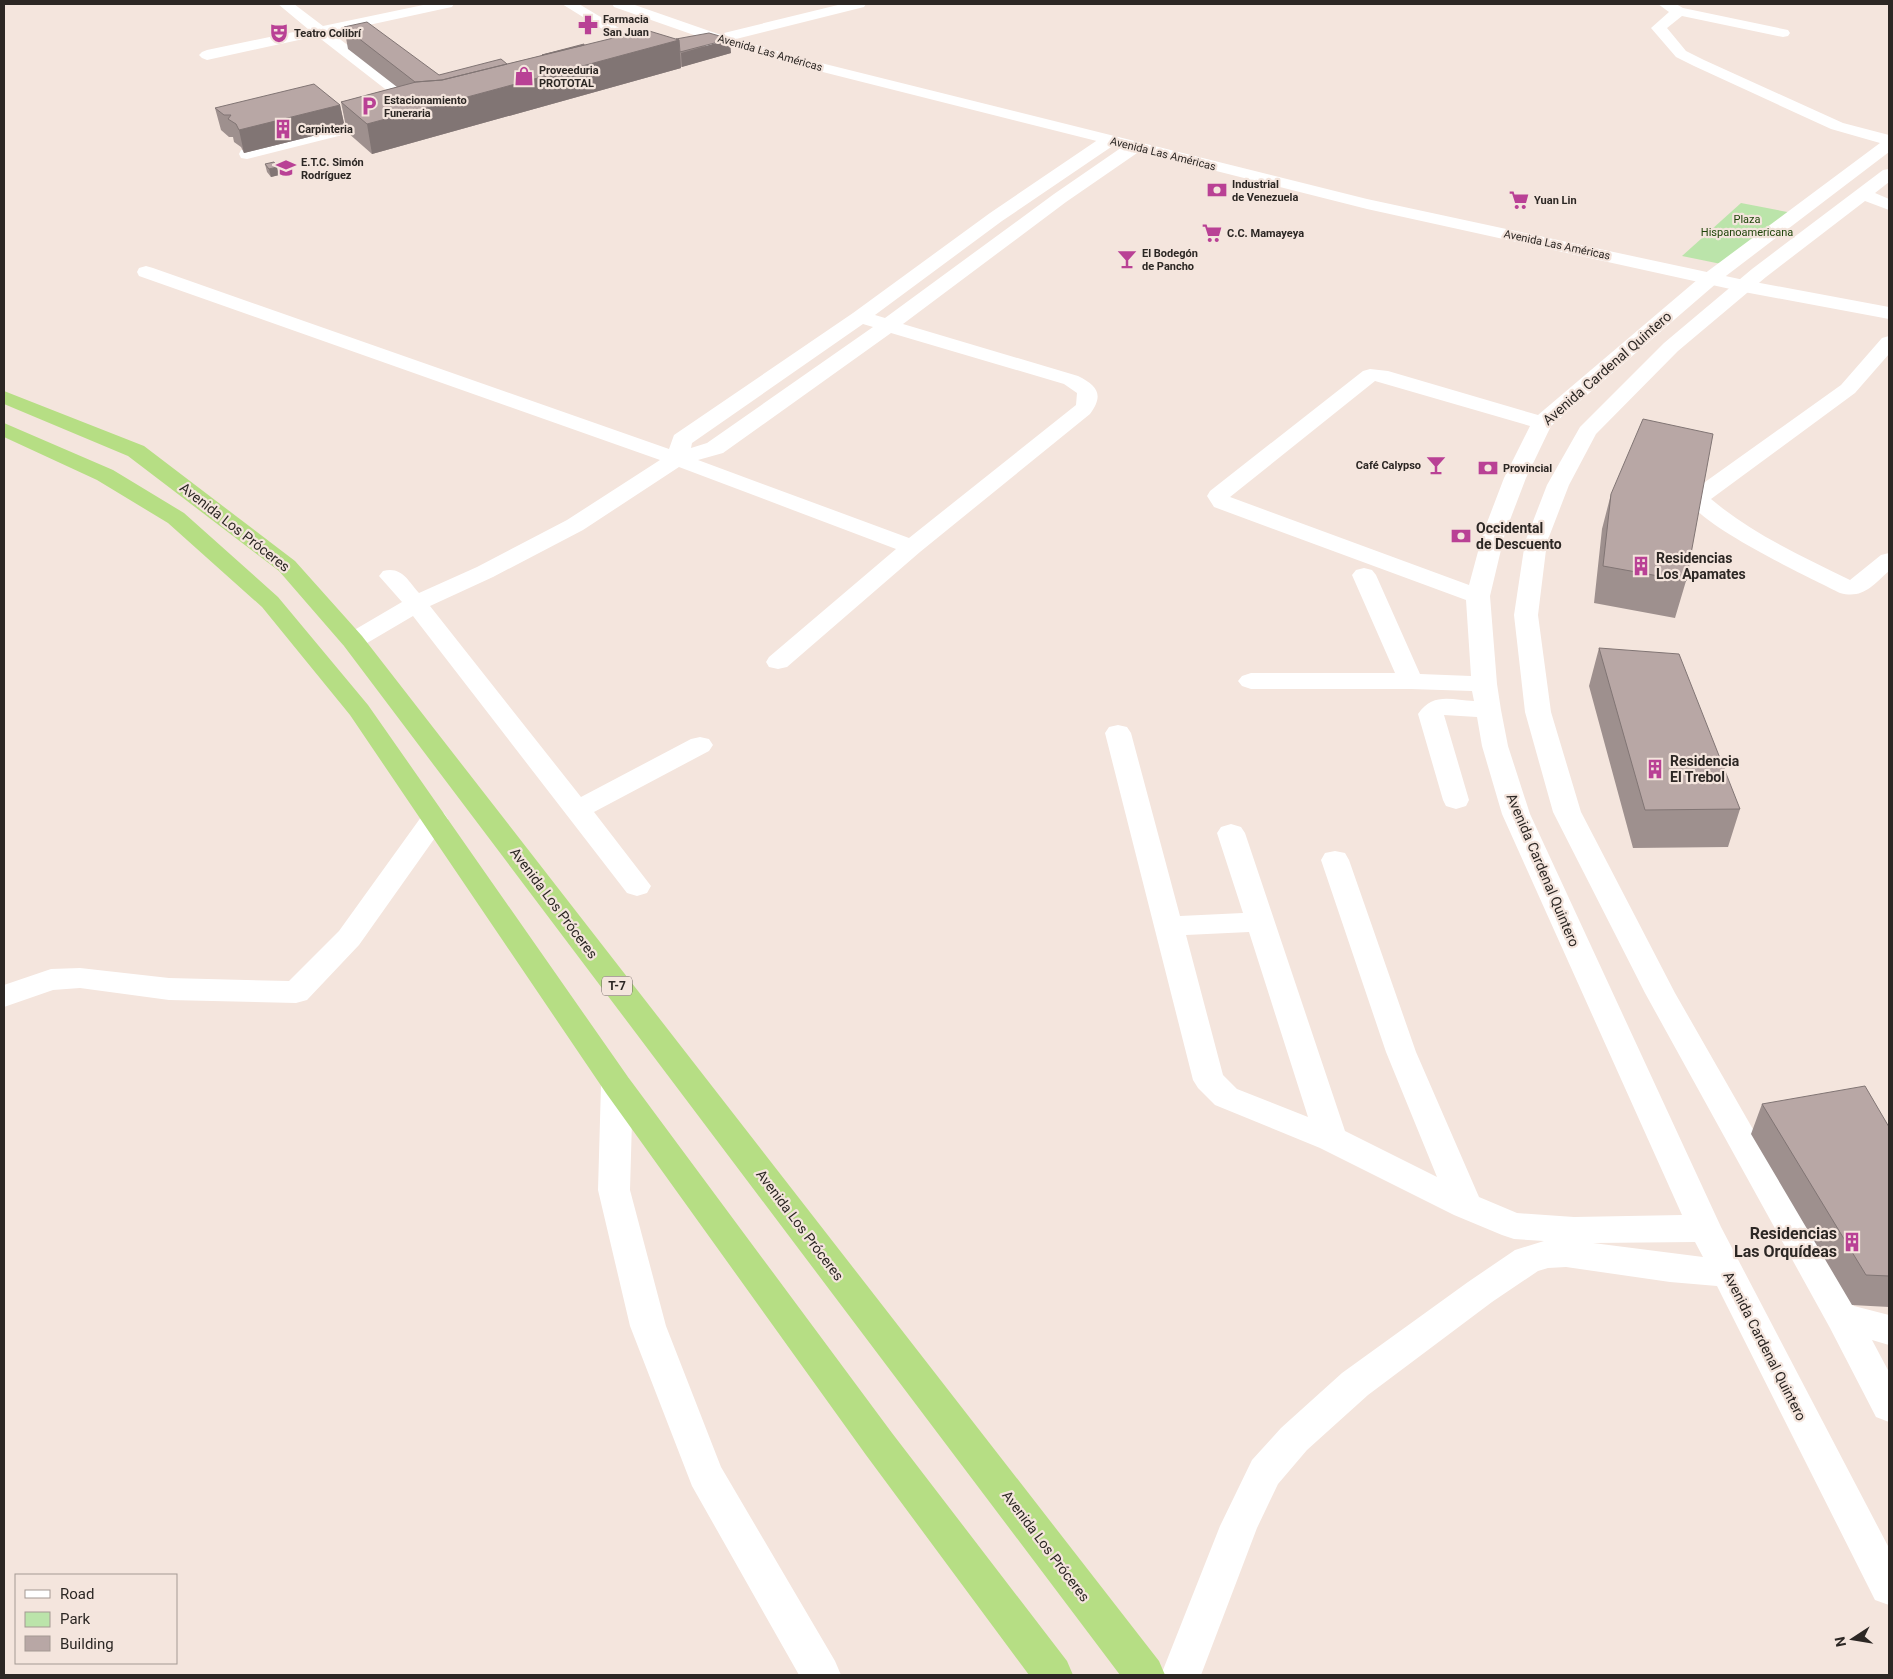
<svg xmlns="http://www.w3.org/2000/svg" width="1893" height="1679" viewBox="0 0 1893 1679" font-family="Roboto,sans-serif">
  <style>
    .green { fill: #bbe4aa }
    .lines { fill: none; stroke-linecap: round; stroke-linejoin: round }
    .street { fill: #fff; fill-rule: evenodd }
    .secondary { fill: #fff; fill-rule: evenodd }
    .highway { fill: #b6de84; fill-rule: evenodd }
    .wall { fill: #9e908e }
    .shaded-wall { fill: #817574 }
    .building { fill: #b8a7a5; stroke: #817574 }
    .labels { text-anchor: middle; dominant-baseline: central; stroke-width: 4.5; stroke-linejoin: round; paint-order: stroke }
    .far-poi-label { font-size: 11px; font-weight: bold; fill: #2c2724; stroke: #f4e5dd; text-anchor: start }
    .far-street-label { font-size: 11px; fill: #2c2724; stroke: #f4e5dd }
    .far-park-label { font-size: 11px; fill: #20450b; stroke: #f4e5dd }
    .shield { fill: #f4e5dd; stroke: #68605c; stroke-width: 1 }
    .shield-label { font-size: 12px; font-weight: bold; fill: #2c2724 }
    .street-label { font-size: 14px; fill: #2c2724; stroke: #f4e5dd }
    .poi-label { font-size: 14px; font-weight: bold; fill: #2c2724; stroke: #f4e5dd; text-anchor: start }
    .near-poi-label { font-size: 16px; font-weight: bold; fill: #2c2724; stroke: #f4e5dd; text-anchor: end }
  </style>
  <rect width="100%" height="100%" fill="#f4e5dd"/>
  <path class="green" d="M1741,203L1798,214L1726,265L1682,256Z"/>
  <g class="lines">
    <path class="street" d="M278,4H294L323,26L428,4H454L452,7L447,8L332,33L428,107L430,110L428,113H416L317,36L207,60L202,58L199,55L202,52L207,50L308,29Z
      M562,4H579L659,52L662,55L659,58H649Z
      M842,4H866L864,7L688,51L683,49L680,46L683,43Z
      M1658,4H1676L1683,8L1788,30L1790,33L1788,36L1783,37L1682,16L1667,28L1686,51L1704,60L1843,123L1889,135V152L1718,282L1551,426L1526,478L1505,533L1490,596L1497,684L1501,710L1508,746L1530,814L1721,1227L1889,1548V1605L1875,1600L1717,1286L1670,1282L1566,1267L1548,1268L1538,1271L1492,1302L1368,1395L1307,1450L1278,1484L1257,1528L1201,1675H1161L1220,1526L1252,1460L1281,1428L1342,1373L1468,1282L1515,1250L1544,1241L1514,1239L1502,1235L1454,1215L1320,1148L1215,1105L1198,1088L1193,1080L1105,733L1109,727L1118,725L1127,727L1131,733L1180,916L1243,913L1217,833L1221,827L1231,824L1241,827L1245,833L1345,1131L1437,1177L1386,1052L1321,860L1325,853L1335,851L1345,853L1349,860L1416,1052L1479,1197L1517,1213L1574,1217L1682,1215L1502,814L1482,746L1477,717L1444,715L1469,800L1466,806L1456,809L1446,806L1443,800L1418,714C1433,692 1451,700 1474,701L1472,691L1411,689H1251L1242,686L1238,681L1242,676L1251,673H1395L1352,575L1356,570L1364,568L1372,570L1376,575L1420,674L1471,676L1466,600L1214,507L1207,496L1210,491L1363,371L1370,369L1388,371L1538,415L1704,274L1880,143L1831,129L1694,66L1676,57L1651,28L1669,12ZM1375,381L1530,426L1504,478L1483,533L1469,585L1230,497ZM1249,932L1308,1117L1237,1089L1223,1075L1186,935ZM1695,1242L1703,1257L1593,1243Z
      M384,115L390,117L392,120L390,123L247,159L241,158L239,154L241,150Z
      M1108,136L1114,137L1116,141L1114,145L1002,221L875,315L885,318L1054,194L1128,143H1140L1142,147L1140,151L1066,202L903,324L1078,376C1098,386 1104,395 1090,414L920,552L787,667L778,669L769,667L766,662L769,657L896,549L679,467L583,530L493,577L430,606L581,797L691,739L700,737L709,739L713,745L709,751L594,812L651,886L647,893L637,896L627,893L413,616L362,646L353,648L344,646L341,641L344,636L402,602L379,576L383,571C402,566 408,581 419,593L477,567L567,520L660,460L139,276L137,272L139,268L146,266L153,268L669,449L674,435L853,313L990,213L1102,137ZM863,324L873,327L707,443L691,448L692,443ZM891,333L1064,384L1077,393L1076,405L909,538L698,460L723,453Z
      M1889,169V182L1875,193L1889,199V210L1865,201L1766,277L1678,351L1596,434L1569,485L1547,542L1538,615L1551,712L1581,812L1675,993L1854,1306L1889,1315V1345L1872,1340L1889,1372V1422L1876,1417L1830,1328L1645,993L1553,812L1525,712L1514,615L1525,542L1547,485L1580,427L1664,343L1752,269L1883,170Z
      M1889,336V354L1855,393L1711,499C1752,534 1802,556 1850,580L1881,555L1889,553V571C1872,586 1863,599 1840,593C1814,580 1691,522 1688,497L1691,492L1841,385L1882,338Z
      M434,810L444,813L448,819L444,825L359,945L307,1000L296,1003L169,1000L80,988L53,990L4,1007V985L51,969L80,968L169,978L289,981L339,931L424,813Z
      M617,1073L628,1077L633,1085L630,1190L666,1326L721,1467L835,1661L841,1675H799L692,1486L630,1326L598,1190L601,1085L606,1077Z"/>
    <path class="secondary" d="M612,4H632L721,35L805,59L1367,199L1744,280L1889,307V319L1744,292L1367,209L795,65L711,41L614,7Z"/>
    <path class="highway" d="M4,391L144,446L295,561L362,636L1159,1661L1165,1675H1120L344,646L279,571L128,456L4,404Z
      M4,423L113,470L184,513L278,597L368,705L628,1077L892,1433L1067,1661L1073,1675H1029L866,1455L606,1093L350,715L262,607L168,523L97,480L4,437Z"/>
  </g>
  <path class="wall" d="M344,27L439,75L507,64L584,45L676,39L731,53L681,67V68L372,154L347,132L341,102L397,87L348,49Z
    M340,105L345,128L244,153L241,147L234,142L233,137H229L221,130L215,108Z
    M265,164L279,175L271,177L267,172Z
    M1611,494L1686,581L1675,618L1594,603L1602,529Z
    M1599,648L1740,809L1728,847L1633,848L1589,686Z
    M1762,1104L1889,1127V1307L1852,1305L1751,1134Z"/>
  <path class="shaded-wall" d="M730,39L731,53L682,67L681,53Z
    M679,40L681,68L372,154L367,124Z
    M340,105L345,128L244,153L239,130Z
    M277,167L279,175L271,177L269,169Z"/>
  <path class="building" d="M367,22L439,75L501,59L507,64L442,80L415,82L344,27Z
    M646,30L679,40L367,124L341,102L416,82L442,80Z
    M709,33L730,39L680,52L679,40L676,39Z
    M584,44V45L542,55Z
    M314,84L340,105L239,130L236,124L228,119L231,115H224L215,108Z
    M274,162L277,167L269,169L265,164Z
    M1643,419L1713,434L1686,581L1603,566L1611,494Z
    M1599,648L1679,654L1740,809L1645,810Z
    M1865,1086L1889,1127V1276L1866,1275L1762,1104Z"/>
  <defs>
    <symbol id="pharmacy-bare" viewBox="-9 -9 18 18"><path d="M-2-6h4v4h4v4h-4v4h-4v-4h-4v-4h4Z" fill="#b94195" stroke="#f4e5dd" stroke-width="2.5" paint-order="stroke"/></symbol>
    <symbol id="theatre-bare" viewBox="-9 -9 18 18"><path d="M-5-5.5Q0-4 5-5.5V0Q5 5 0 6Q-5 5-5 0ZM-3.3-2.5H-1v1.5H-3.3ZM1-2.5H3.3v1.5H1ZM-2.8 1Q0 5.5 2.8 1Z" fill="#b94195" stroke="#f4e5dd" stroke-width="2.5" paint-order="stroke"/></symbol>
    <symbol id="shop-bare" viewBox="-9 -9 18 18"><path d="M-5-2.5h2.3a2.7 3.5 0 0 1 5.4 0H5L5.5 6h-11ZM-1.5-2.5h3a1.5 2.3 0 0 0-3 0Z" fill="#b94195" stroke="#f4e5dd" stroke-width="2.5" paint-order="stroke"/></symbol>
    <symbol id="parking-bare" viewBox="-9 -9 18 18"><path d="M-3.5-5.5H1a3.5 3.5 0 0 1 0 7H-1V5.5H-3.5ZM-1-3.4V-.6H.8a1.4 1.4 0 0 0 0-2.8Z" fill="#b94195" stroke="#f4e5dd" stroke-width="2.5" paint-order="stroke"/></symbol>
    <symbol id="building-bare" viewBox="-9 -9 18 18"><path d="M-4-6H4V6H1V3H-1V6H-4ZM-2.5-4.3h1.7v1.8h-1.7ZM.8-4.3h1.7v1.8H.8ZM-2.5-1h1.7V.8h-1.7ZM.8-1h1.7V.8H.8Z" fill="#b94195" stroke="#f4e5dd" stroke-width="2.5" paint-order="stroke"/></symbol>
    <symbol id="school-bare" viewBox="-9 -9 18 18"><path d="M0-5L7-2L0 1L-7-2ZM-4 1L0 2.5L4 1V4Q0 6-4 4Z" fill="#b94195" stroke="#f4e5dd" stroke-width="2.5" paint-order="stroke"/></symbol>
    <symbol id="bank-bare" viewBox="-9 -9 18 18"><path d="M-6-4H6V4H-6ZM0-2.3a2.3 2.3 0 1 0 0 4.6a2.3 2.3 0 1 0 0-4.6Z" fill="#b94195" stroke="#f4e5dd" stroke-width="2.5" paint-order="stroke"/></symbol>
    <symbol id="supermarket-bare" viewBox="-9 -9 18 18"><path d="M-6-5.5h2.5l.6 2H6L4.5 2H-2.5L-4.4-4H-6ZM-1.5 3.2a1.3 1.3 0 1 0 .1 0ZM3 3.2a1.3 1.3 0 1 0 .1 0Z" fill="#b94195" stroke="#f4e5dd" stroke-width="2.5" paint-order="stroke"/></symbol>
    <symbol id="bar-bare" viewBox="-9 -9 18 18"><path d="M-6-5H6L.8 .8V4.5H3.5V6h-7V4.5H-.8V.8Z" fill="#b94195" stroke="#f4e5dd" stroke-width="2.5" paint-order="stroke"/></symbol>
  </defs>
  <g fill-rule="evenodd">
    <use href="#pharmacy-bare" x="574" y="11" width="28" height="28"/>
    <use href="#theatre-bare" x="265" y="19" width="28" height="28"/>
    <use href="#shop-bare" x="510" y="62" width="28" height="28"/>
    <use href="#parking-bare" x="355" y="92" width="28" height="28"/>
    <use href="#building-bare" x="269" y="115" width="28" height="28"/>
    <use href="#school-bare" x="272" y="154" width="28" height="28"/>
    <use href="#bank-bare" x="1203" y="176" width="28" height="28"/>
    <use href="#supermarket-bare" x="1505" y="186" width="28" height="28"/>
    <use href="#supermarket-bare" x="1198" y="219" width="28" height="28"/>
    <use href="#bar-bare" x="1113" y="245" width="28" height="28"/>
    <use href="#bar-bare" x="1422" y="451" width="28" height="28"/>
    <use href="#bank-bare" x="1474" y="454" width="28" height="28"/>
    <use href="#bank-bare" x="1447" y="522" width="28" height="28"/>
    <use href="#building-bare" x="1627" y="552" width="28" height="28"/>
    <use href="#building-bare" x="1641" y="755" width="28" height="28"/>
    <use href="#building-bare" x="1838" y="1228" width="28" height="28"/>
  </g>
  <g class="labels">
    <g class="far-poi-label">
      <text x="603" y="19">Farmacia<tspan x="603" dy="13">San Juan</tspan></text>
      <text x="294" y="33">Teatro Colibrí</text>
      <text x="539" y="70">Proveeduria<tspan x="539" dy="13">PROTOTAL</tspan></text>
      <text x="384" y="100">Estacionamiento<tspan x="384" dy="13">Funeraria</tspan></text>
      <text x="298" y="129">Carpinteria</text>
      <text x="301" y="162">E.T.C. Simón<tspan x="301" dy="13">Rodríguez</tspan></text>
      <text x="1232" y="184">Industrial<tspan x="1232" dy="13">de Venezuela</tspan></text>
      <text x="1534" y="200">Yuan Lin</text>
      <text x="1227" y="233">C.C. Mamayeya</text>
      <text x="1142" y="253">El Bodegón<tspan x="1142" dy="13">de Pancho</tspan></text>
      <text x="1421" y="465" text-anchor="end">Café Calypso</text>
      <text x="1503" y="468">Provincial</text>
    </g>
    <g class="far-street-label">
      <text transform="translate(770 53) rotate(16)">Avenida Las Américas</text>
      <text transform="translate(1163 154) rotate(14)">Avenida Las Américas</text>
      <text transform="translate(1557 245) rotate(12)">Avenida Las Américas</text>
    </g>
    <g class="far-park-label">
      <text x="1747" y="219">Plaza<tspan x="1747" dy="13">Hispanoamericana</tspan></text>
    </g>
    <rect class="shield" x="602" y="976.5" width="30" height="19" rx="4"/>
    <g class="shield-label">
      <text x="617" y="986">T-7</text>
    </g>
    <g class="street-label">
      <text transform="translate(1607 368) rotate(-41)">Avenida Cardenal Quintero</text>
      <text transform="translate(235 527) rotate(38)">Avenida Los Próceres</text>
      <text transform="translate(1543 870) rotate(67)">Avenida Cardenal Quintero</text>
      <text transform="translate(554 903) rotate(53)">Avenida Los Próceres</text>
      <text transform="translate(800 1225) rotate(53)">Avenida Los Próceres</text>
      <text transform="translate(1765 1346) rotate(63)">Avenida Cardenal Quintero</text>
      <text transform="translate(1046 1546) rotate(53)">Avenida Los Próceres</text>
    </g>
    <g class="poi-label">
      <text x="1476" y="528">Occidental<tspan x="1476" dy="16">de Descuento</tspan></text>
      <text x="1656" y="558">Residencias<tspan x="1656" dy="16">Los Apamates</tspan></text>
      <text x="1670" y="761">Residencia<tspan x="1670" dy="16">El Trebol</tspan></text>
    </g>
    <g class="near-poi-label">
      <text x="1837" y="1233">Residencias<tspan x="1837" dy="18">Las Orquídeas</tspan></text>
    </g>
  </g>
  <rect width="1893" height="1679" fill="none" stroke="#2c2724" stroke-width="10"/>
  <rect x="15" y="1574" width="162" height="90" fill="#f4e5dd" stroke="#a49993"/>
  <rect x="25" y="1590" width="25" height="8" fill="#ffffff" stroke="#a49993"/>
  <text x="60" y="1599" font-size="15" fill="#2c2724">Road</text>
  <rect x="25" y="1612" width="25" height="15" fill="#bbe4aa" stroke="#a49993"/>
  <text x="60" y="1624" font-size="15" fill="#2c2724">Park</text>
  <rect x="25" y="1636" width="25" height="15" fill="#b8a7a5" stroke="#a49993"/>
  <text x="60" y="1649" font-size="15" fill="#2c2724">Building</text>
  <g transform="translate(1853 1639) rotate(258)" stroke="#f4e5dd" stroke-width="4" paint-order="stroke">
  <path d="M0-4L9 19L0 12L-9 19Z" fill="#2c2724"/>
  <text y="-8" font-size="14" font-weight="bold" text-anchor="middle" fill="#2c2724">N</text>
  </g>
</svg>
